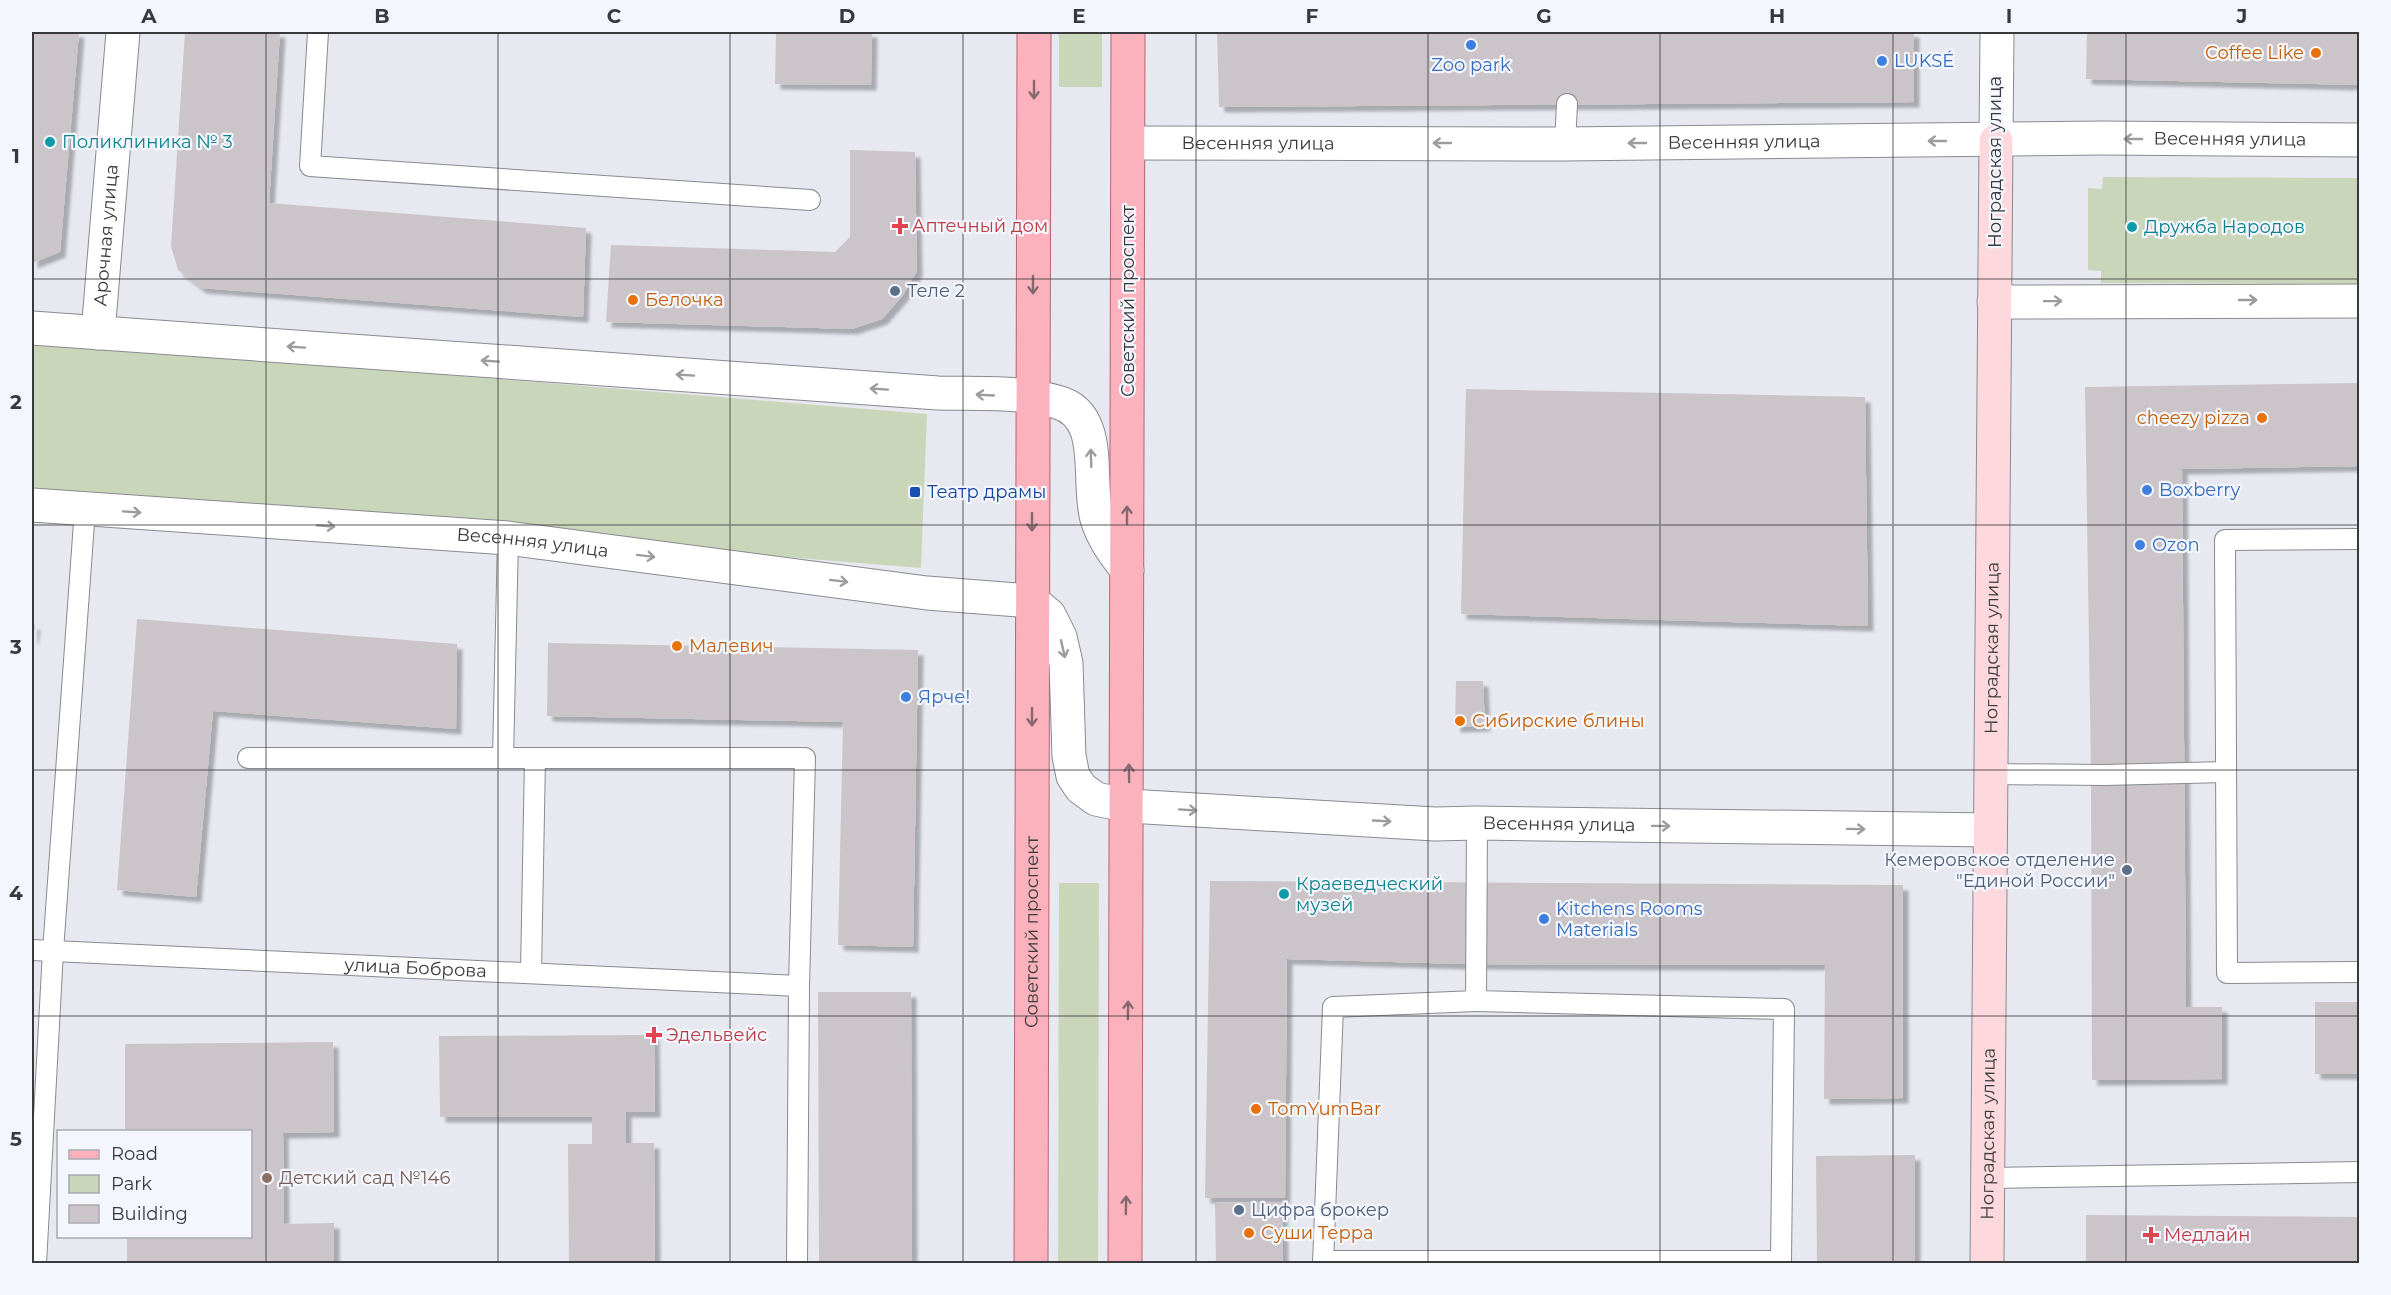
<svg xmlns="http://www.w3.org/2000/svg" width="2391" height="1295" viewBox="0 0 2391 1295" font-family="Montserrat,sans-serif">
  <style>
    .green { fill: #cad6b9 }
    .building { fill: #cbc5ca; filter: url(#shadow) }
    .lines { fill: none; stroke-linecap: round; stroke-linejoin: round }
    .lane-casing { stroke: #898a91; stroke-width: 22 }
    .street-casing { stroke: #898a91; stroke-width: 35 }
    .secondary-casing { stroke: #898a91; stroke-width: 35 }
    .primary-casing { stroke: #b56673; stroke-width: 35 }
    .lane { stroke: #fff; stroke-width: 20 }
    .street { stroke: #fff; stroke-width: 33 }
    .secondary { stroke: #fdd9de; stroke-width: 33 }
    .primary { stroke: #fbb2bd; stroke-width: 33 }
    .oneway { stroke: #866970 }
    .oneway2 { stroke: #9c9c9e }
    .grid { fill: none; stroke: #38393c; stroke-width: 1.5; stroke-opacity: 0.55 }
    .shop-dot { fill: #3f7fe0; stroke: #f4f6fd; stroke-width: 2 }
    .food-dot { fill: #e8710a; stroke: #f4f6fd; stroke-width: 2 }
    .culture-dot { fill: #0f9aa8; stroke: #f4f6fd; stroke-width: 2 }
    .health-dot { fill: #e0444e; stroke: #f4f6fd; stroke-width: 2 }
    .service-dot { fill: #5c6f8a; stroke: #f4f6fd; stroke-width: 2 }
    .transit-dot { fill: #1a4fb4; stroke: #f4f6fd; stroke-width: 2 }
    .education-dot { fill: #8d6e63; stroke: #f4f6fd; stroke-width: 2 }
    .labels { text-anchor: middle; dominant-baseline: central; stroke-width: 4.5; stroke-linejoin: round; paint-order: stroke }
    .food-label { font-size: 18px; fill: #c56008; stroke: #f4f6fd; text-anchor: start }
    .shop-label { font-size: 18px; fill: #366cbe; stroke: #f4f6fd; text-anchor: start }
    .street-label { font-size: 18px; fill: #38393c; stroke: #f4f6fd }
    .culture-label { font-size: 18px; fill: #0d838f; stroke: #f4f6fd; text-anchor: start }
    .health-label { font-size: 18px; fill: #be3a42; stroke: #f4f6fd; text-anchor: start }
    .service-label { font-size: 18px; fill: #4e5e75; stroke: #f4f6fd; text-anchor: start }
    .transit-label { font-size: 18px; fill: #164399; stroke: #f4f6fd; text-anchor: start }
    .education-label { font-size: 18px; fill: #785e54; stroke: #f4f6fd; text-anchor: start }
    .neatline { fill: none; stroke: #38393c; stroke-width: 2 }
    .grid-label { font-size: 20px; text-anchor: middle; font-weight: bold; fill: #38393c }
  </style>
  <defs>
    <filter id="shadow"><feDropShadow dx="5.5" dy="5.5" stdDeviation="1.5" flood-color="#0004"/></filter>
  </defs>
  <rect width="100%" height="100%" fill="#e7e8f0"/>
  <path class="green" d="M1059,32H1102V87H1059Z
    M2103,177L2359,178V284L2101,283V271L2088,270V188L2102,189Z
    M32,341L927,414L921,568L32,495Z
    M1059,883H1099L1098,1263H1058Z"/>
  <path class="building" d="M32,32H79L60,252L32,263Z
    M185,32H280L269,203L586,228L583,317L201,288L178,270L171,246Z
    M776,32H872L871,85L775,84Z
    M1217,32H1914V102L1219,107Z
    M2087,32H2360V85L2086,79Z
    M850,150L915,152L917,271L903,295L882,319L852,329L606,322L611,245L835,252L850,237Z
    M2360,383V466L2182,469L2186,1007H2222V1079L2092,1080L2091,773L2085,387Z
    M1466,389L1865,397L1868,626L1461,614Z
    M137,619L457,644L456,729L213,711L196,897L117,890Z
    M32,624L35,625L33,639H32Z
    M548,643L918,650L913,947L838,945L843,722L547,716Z
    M1456,681H1483L1485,726L1455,727Z
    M1210,881L1903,885V1098L1824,1099L1825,965L1465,964L1287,959L1285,1198H1205Z
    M818,992H911L912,1263H819Z
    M2315,1002H2360V1074H2315Z
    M654,1035L655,1112H626V1143H654L655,1263H569L568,1144H592V1117H440L439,1036Z
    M333,1042L334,1132L283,1133L284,1224L334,1223V1263H127V1236H250V1131H208V1130L125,1131V1044Z
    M1915,1155V1263H1817L1816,1156Z
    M1282,1202L1283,1263H1216L1215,1203Z
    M2086,1215L2360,1217V1263H2086Z"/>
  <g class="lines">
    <defs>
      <g id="lane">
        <path d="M318,32L310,166L810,200"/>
        <path d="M1565,144L1567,104"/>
        <path d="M2360,539L2225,540L2227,973L2360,972"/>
        <path d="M248,758H805L799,986L797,1264"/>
        <path d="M503,758L508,538"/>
        <path d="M1991,774L2104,775L2226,772"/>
        <path id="s1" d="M32,950L799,986"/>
        <path d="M531,973L535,758"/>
        <path d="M1988,1178L2360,1172"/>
        <path d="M1323,1261H1781L1784,1009L1476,1001L1477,823"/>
        <path d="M36,1264L53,951L85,509"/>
        <path d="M1323,1264L1333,1007L1476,1001"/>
      </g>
      <g id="street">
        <path d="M1996,141L1997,32"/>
        <path id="s2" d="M1128,143L1565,144L2103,138L2360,140"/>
        <path d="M1994,302L2360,301"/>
        <path d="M32,328L938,393C976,394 1020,391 1057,402C1106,415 1086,481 1097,519C1103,539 1115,554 1127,570"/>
        <path id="s3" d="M98,333L123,32"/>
        <path id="s4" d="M32,505L508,538L927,593L1032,601L1049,615L1060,637L1066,663L1069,756L1073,776L1081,788L1096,799L1129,806L1435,824L1477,823L1990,830"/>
      </g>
      <g id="secondary">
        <path id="s5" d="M1987,1264L1996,141"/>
      </g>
      <g id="primary">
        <path id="s6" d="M1031,1264L1034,32"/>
        <path d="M1125,1264C1129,853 1129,442 1128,32"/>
      </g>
    </defs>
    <use href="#lane" class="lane-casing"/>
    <use href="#street" class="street-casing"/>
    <use href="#secondary" class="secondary-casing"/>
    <use href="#primary" class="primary-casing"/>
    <use href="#lane" class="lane"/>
    <use href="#street" class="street"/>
    <use href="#secondary" class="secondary"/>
    <use href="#primary" class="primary"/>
  </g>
  <defs><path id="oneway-shaft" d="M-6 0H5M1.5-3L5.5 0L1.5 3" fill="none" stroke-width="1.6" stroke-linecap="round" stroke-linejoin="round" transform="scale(1.5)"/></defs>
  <g class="oneway">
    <use href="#oneway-shaft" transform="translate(1034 90) rotate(90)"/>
    <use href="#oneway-shaft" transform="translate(1033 285) rotate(90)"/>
    <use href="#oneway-shaft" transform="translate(1127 515) rotate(-90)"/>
    <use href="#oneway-shaft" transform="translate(1032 522) rotate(90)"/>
    <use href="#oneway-shaft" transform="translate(1032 717) rotate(90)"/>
    <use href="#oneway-shaft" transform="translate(1129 773) rotate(-91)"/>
    <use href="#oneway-shaft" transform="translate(1128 1010) rotate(-89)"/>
    <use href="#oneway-shaft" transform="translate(1126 1205) rotate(-89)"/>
  </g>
  <g class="oneway2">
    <use href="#oneway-shaft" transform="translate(2133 139) rotate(-180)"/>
    <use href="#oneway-shaft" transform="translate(1937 141) rotate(180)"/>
    <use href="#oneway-shaft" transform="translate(1442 143) rotate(-180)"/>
    <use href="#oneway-shaft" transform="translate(1637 143) rotate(180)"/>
    <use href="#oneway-shaft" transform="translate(2248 300)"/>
    <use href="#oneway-shaft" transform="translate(2053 301) rotate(-1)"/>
    <use href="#oneway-shaft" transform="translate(296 347) rotate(-176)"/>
    <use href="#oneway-shaft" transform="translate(490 361) rotate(-176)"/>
    <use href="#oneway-shaft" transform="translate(685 375) rotate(-176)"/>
    <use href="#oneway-shaft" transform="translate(879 389) rotate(-176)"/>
    <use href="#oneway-shaft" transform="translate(985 395) rotate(-177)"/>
    <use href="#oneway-shaft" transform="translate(1091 458) rotate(-92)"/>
    <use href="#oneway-shaft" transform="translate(132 512) rotate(4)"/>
    <use href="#oneway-shaft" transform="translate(326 526) rotate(4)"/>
    <use href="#oneway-shaft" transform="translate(646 556) rotate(7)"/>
    <use href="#oneway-shaft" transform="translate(839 581) rotate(7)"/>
    <use href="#oneway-shaft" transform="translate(1063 649) rotate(77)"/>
    <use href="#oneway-shaft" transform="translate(1188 810) rotate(4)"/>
    <use href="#oneway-shaft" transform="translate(1382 821) rotate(3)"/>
    <use href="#oneway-shaft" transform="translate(1661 826) rotate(1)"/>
    <use href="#oneway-shaft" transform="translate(1856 829) rotate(1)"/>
  </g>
  <path class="grid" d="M266,32V1264M498,32V1264M730,32V1264M963,32V1264M1196,32V1264M1428,32V1264M1660,32V1264M1893,32V1264M2126,32V1264M32,279H2360M32,525H2360M32,770H2360M32,1016H2360"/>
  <g class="shop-dot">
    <circle cx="1471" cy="45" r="6"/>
    <circle cx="1882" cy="61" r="6"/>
    <circle cx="2147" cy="490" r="6"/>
    <circle cx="2140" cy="545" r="6"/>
    <circle cx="906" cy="697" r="6"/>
    <circle cx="1544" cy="919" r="6"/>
  </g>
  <g class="food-dot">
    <circle cx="2316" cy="53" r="6"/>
    <circle cx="633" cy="300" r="6"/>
    <circle cx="2262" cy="418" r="6"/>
    <circle cx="677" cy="646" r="6"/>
    <circle cx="1460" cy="721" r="6"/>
    <circle cx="1256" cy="1109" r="6"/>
    <circle cx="1249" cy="1233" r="6"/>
  </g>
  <g class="culture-dot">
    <circle cx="50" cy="142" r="6"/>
    <circle cx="2132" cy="227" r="6"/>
    <circle cx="1284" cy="894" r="6"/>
  </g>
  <g class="health-dot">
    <path d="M897 217h6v6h6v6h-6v6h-6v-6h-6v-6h6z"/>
    <path d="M651 1026h6v6h6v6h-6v6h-6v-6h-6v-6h6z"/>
    <path d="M2148 1226h6v6h6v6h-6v6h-6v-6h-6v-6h6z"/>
  </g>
  <g class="service-dot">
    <circle cx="895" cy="291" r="6"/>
    <circle cx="2127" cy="870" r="6"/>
    <circle cx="1239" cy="1210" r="6"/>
  </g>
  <rect class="transit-dot" x="909" y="486" width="12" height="12" rx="3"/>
  <circle class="education-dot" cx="267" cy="1178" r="6"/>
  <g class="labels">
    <g class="food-label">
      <text x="2304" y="53" text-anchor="end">Coffee Like</text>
      <text x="645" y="300">Белочка</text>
      <text x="2250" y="418" text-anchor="end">cheezy pizza</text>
      <text x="689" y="646">Малевич</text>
      <text x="1472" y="721">Сибирские блины</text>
      <text x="1268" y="1109">TomYumBar</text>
      <text x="1261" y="1233">Суши Терра</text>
    </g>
    <g class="shop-label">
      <text x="1894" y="61">LUKSÉ</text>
      <text x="1471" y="65" text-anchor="middle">Zoo park</text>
      <text x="2159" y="490">Boxberry</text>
      <text x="2152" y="545">Ozon</text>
      <text x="918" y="697">Ярче!</text>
      <text x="1556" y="909">Kitchens Rooms<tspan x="1556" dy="21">Materials</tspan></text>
    </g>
    <g class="street-label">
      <text stroke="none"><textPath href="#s2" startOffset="1102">Весенняя улица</textPath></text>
      <text stroke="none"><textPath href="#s2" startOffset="616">Весенняя улица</textPath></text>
      <text stroke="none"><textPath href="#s2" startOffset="130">Весенняя улица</textPath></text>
      <text transform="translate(1995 162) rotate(-90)">Ноградская улица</text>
      <text stroke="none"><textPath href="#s3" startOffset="98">Арочная улица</textPath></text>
      <text transform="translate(1128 301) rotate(-90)">Советский проспект</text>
      <text stroke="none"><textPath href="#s4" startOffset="502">Весенняя улица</textPath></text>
      <text stroke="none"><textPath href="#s5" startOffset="616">Ноградская улица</textPath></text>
      <text stroke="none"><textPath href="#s4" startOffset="1689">Весенняя улица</textPath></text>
      <text stroke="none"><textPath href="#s6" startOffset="332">Советский проспект</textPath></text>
      <text stroke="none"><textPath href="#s1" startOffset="384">улица Боброва</textPath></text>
      <text stroke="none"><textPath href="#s5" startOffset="130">Ноградская улица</textPath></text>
    </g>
    <g class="culture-label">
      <text x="62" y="142">Поликлиника № 3</text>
      <text x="2144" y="227">Дружба Народов</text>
      <text x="1296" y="884">Краеведческий<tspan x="1296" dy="21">музей</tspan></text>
    </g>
    <g class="health-label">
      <text x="912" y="226">Аптечный дом</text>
      <text x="666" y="1035">Эдельвейс</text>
      <text x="2164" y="1235">Медлайн</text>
    </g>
    <g class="service-label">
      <text x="907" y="291">Теле 2</text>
      <text x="2115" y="860" text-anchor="end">Кемеровское отделение<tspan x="2115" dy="21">"Единой России"</tspan></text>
      <text x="1251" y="1210">Цифра брокер</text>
    </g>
    <g class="transit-label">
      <text x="927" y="492">Театр драмы</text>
    </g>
    <g class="education-label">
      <text x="279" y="1178">Детский сад №146</text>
    </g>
  </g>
  <rect width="2391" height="1295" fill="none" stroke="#f4f6fd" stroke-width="66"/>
  <rect x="57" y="1130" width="195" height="108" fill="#f4f6fd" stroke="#a9aab0" stroke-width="1.5"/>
  <rect x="69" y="1150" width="30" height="9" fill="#fbb2bd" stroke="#a9aab0" stroke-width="1.5"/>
  <text x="111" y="1160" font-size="18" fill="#38393c">Road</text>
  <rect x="69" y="1175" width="30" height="18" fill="#cad6b9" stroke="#a9aab0" stroke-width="1.5"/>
  <text x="111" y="1190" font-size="18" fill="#38393c">Park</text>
  <rect x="69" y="1205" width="30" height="18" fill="#cbc5ca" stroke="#a9aab0" stroke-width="1.5"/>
  <text x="111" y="1220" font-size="18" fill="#38393c">Building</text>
  <rect x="33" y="33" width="2325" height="1229" class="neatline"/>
  <g class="grid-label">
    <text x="149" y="23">A</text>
    <text x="382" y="23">B</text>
    <text x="614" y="23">C</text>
    <text x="847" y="23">D</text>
    <text x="1079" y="23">E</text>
    <text x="1312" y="23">F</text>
    <text x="1544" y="23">G</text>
    <text x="1777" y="23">H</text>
    <text x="2009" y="23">I</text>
    <text x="2242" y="23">J</text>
    <text x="16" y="163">1</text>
    <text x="16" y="409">2</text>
    <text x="16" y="654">3</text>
    <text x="16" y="900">4</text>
    <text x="16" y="1146">5</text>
  </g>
</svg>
